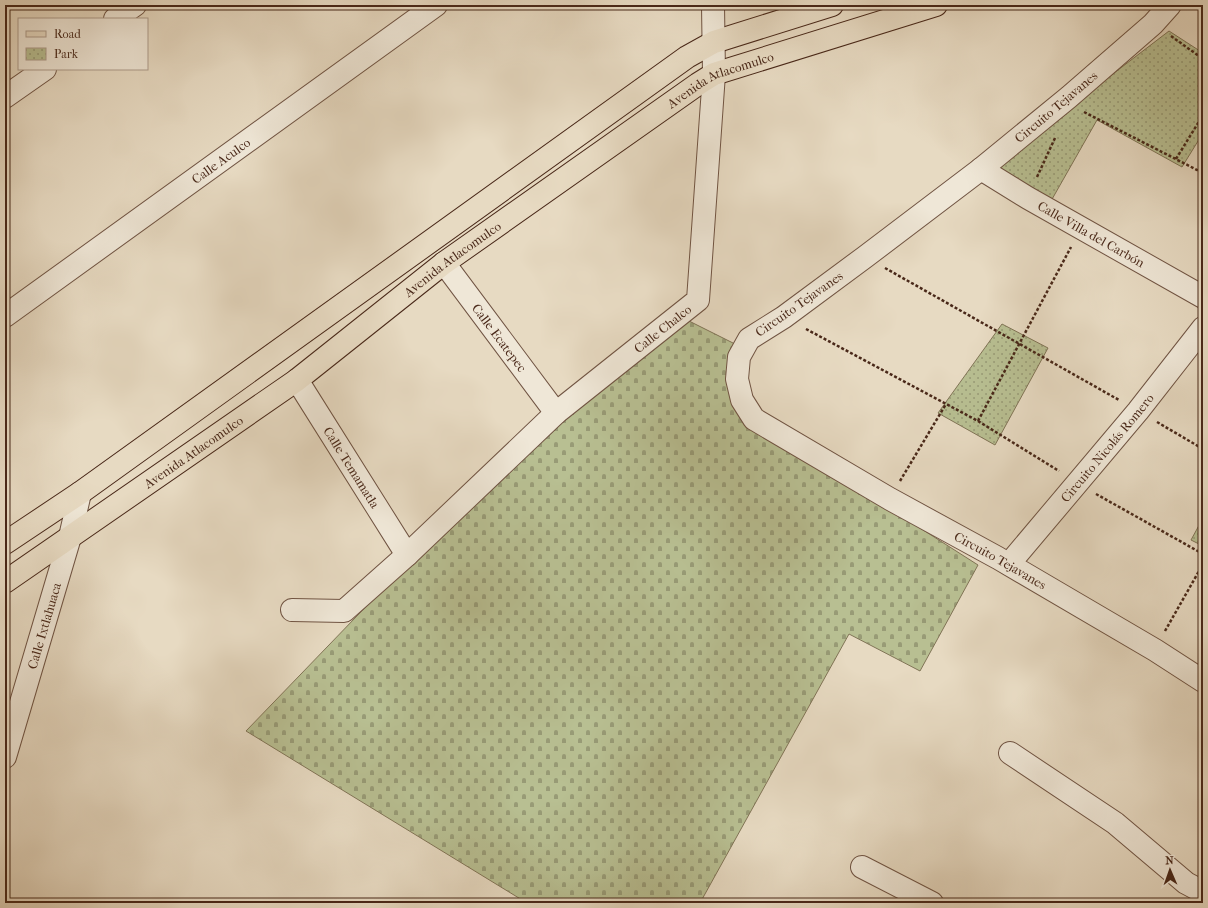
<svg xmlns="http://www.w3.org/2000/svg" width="1208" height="908" viewBox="0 0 1208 908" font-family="'IM FELL French Canon',serif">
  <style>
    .cemetery { fill: url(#cemetery-stones); stroke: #807456 }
    .park { fill: url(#park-dots); stroke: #807456 }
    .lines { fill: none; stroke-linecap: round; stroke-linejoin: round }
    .minor-casing { stroke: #705443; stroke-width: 24 }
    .major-casing { stroke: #492819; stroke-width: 24 }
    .path { stroke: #492819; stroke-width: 2.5; stroke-dasharray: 3 2; stroke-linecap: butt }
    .minor { stroke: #efe7d7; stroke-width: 22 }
    .major { stroke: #e7dac2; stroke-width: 22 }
    .labels { text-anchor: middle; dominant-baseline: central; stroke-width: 3.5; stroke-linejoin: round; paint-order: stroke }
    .street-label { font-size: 13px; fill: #492819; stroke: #efe7d7 }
  </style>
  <defs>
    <pattern id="cemetery-stones" width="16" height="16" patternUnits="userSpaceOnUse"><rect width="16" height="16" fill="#b8bf92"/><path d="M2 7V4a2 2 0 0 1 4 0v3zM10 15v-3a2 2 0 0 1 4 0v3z" fill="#989b76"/></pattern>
    <pattern id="park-dots" width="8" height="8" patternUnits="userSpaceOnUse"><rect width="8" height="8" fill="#b8bf92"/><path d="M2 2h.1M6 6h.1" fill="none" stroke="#989b76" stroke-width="1.8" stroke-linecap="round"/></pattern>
  </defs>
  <rect width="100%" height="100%" fill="#e7dac2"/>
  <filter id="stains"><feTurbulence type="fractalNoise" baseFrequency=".005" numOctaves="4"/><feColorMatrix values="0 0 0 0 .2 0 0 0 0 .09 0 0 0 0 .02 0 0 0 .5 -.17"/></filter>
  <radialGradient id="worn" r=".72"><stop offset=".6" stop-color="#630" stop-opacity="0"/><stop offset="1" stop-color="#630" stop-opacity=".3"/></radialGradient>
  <path class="cemetery" d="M689,321L737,345L748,423L884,505L978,565L920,671L849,634L700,903H527L246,731L410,561L561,415Z"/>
  <path class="park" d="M1169,31L1203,53V133L1182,167L1097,120L1051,201L997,170L1071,106Z
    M1002,324L1048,348L995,445L938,413Z
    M1203,518V546L1191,540Z"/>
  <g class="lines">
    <defs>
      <g id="minor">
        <path id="s1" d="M1170,5L1153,24L1069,97L981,169L865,257L784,317L749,339L739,357L737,379L742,400L754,419L890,499L998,558L1155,650L1203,681"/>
        <path d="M115,19L135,5"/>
        <path d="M5,97L45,69"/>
        <path id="s2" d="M981,169L1028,198L1203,297"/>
        <path id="s3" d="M444,263L556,413"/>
        <path id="s4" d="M5,316L436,5"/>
        <path id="s5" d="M297,380L407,555"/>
        <path id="s6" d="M1009,564L1138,411L1203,328"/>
        <path id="s7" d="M292,610L344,611L407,555L556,413L698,300L714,74L713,5"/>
        <path d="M1010,753L1115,823L1186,883L1203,892"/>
        <path id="s8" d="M5,757L70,537L80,493"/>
        <path d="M862,867L932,903"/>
      </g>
      <g id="major">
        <path d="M5,543L80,493L687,57L714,42L832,5"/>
        <path id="s9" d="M5,582L297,380L444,263L698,84L714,74L936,5"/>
      </g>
    </defs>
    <use href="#minor" class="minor-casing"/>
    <use href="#major" class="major-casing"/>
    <path class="path" d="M1171,36L1203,59
      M1084,112L1203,173
      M1176,159L1203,115
      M1037,177L1055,138
      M885,268L1119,400
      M806,329L978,421L1071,247
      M978,421L1059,471
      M1157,422L1203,449
      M900,481L946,404
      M1096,494L1203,554
      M1165,631L1203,564"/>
    <use href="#minor" class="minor"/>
    <use href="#major" class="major"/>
  </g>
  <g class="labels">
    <g class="street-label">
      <text stroke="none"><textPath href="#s9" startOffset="876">Avenida Atlacomulco</textPath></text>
      <text transform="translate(1056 107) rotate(-40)">Circuito Tejavanes</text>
      <text stroke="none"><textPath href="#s4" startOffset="266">Calle Aculco</textPath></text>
      <text stroke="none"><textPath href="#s2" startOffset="128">Calle Villa del Carbón</textPath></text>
      <text stroke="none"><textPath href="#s9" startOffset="552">Avenida Atlacomulco</textPath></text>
      <text transform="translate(799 304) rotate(-35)">Circuito Tejavanes</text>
      <text stroke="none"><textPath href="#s7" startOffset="478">Calle Chalco</textPath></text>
      <text stroke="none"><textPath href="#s3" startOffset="93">Calle Ecatepec</textPath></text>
      <text stroke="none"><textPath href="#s6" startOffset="152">Circuito Nicolás Romero</textPath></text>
      <text stroke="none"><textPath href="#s9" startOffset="229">Avenida Atlacomulco</textPath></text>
      <text stroke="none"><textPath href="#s5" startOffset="103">Calle Temamatla</textPath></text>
      <text stroke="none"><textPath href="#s1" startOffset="909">Circuito Tejavanes</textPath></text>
      <text stroke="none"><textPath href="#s8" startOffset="137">Calle Ixtlahuaca</textPath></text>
    </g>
  </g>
  <rect width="1208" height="908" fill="none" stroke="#e7dac2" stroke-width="20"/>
  <rect x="6" y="6" width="1196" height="896" fill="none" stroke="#492819" stroke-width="2"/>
  <rect x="10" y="10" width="1188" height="888" fill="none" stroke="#492819"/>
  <rect x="18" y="18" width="130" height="52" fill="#efe7d7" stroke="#ad9b8b"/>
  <rect x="26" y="31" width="20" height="6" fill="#e7dac2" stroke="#ad9b8b"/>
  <text x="54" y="38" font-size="12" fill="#492819">Road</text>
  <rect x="26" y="48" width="20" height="12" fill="url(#park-dots)" stroke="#ad9b8b"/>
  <text x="54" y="58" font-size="12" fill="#492819">Park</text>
  <g transform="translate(1170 870) rotate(358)" stroke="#efe7d7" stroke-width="3" paint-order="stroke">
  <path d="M0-3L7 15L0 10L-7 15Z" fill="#492819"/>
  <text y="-6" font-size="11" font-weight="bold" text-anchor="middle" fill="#492819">N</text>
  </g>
  <rect width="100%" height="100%" filter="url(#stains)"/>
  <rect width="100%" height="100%" fill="url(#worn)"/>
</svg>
